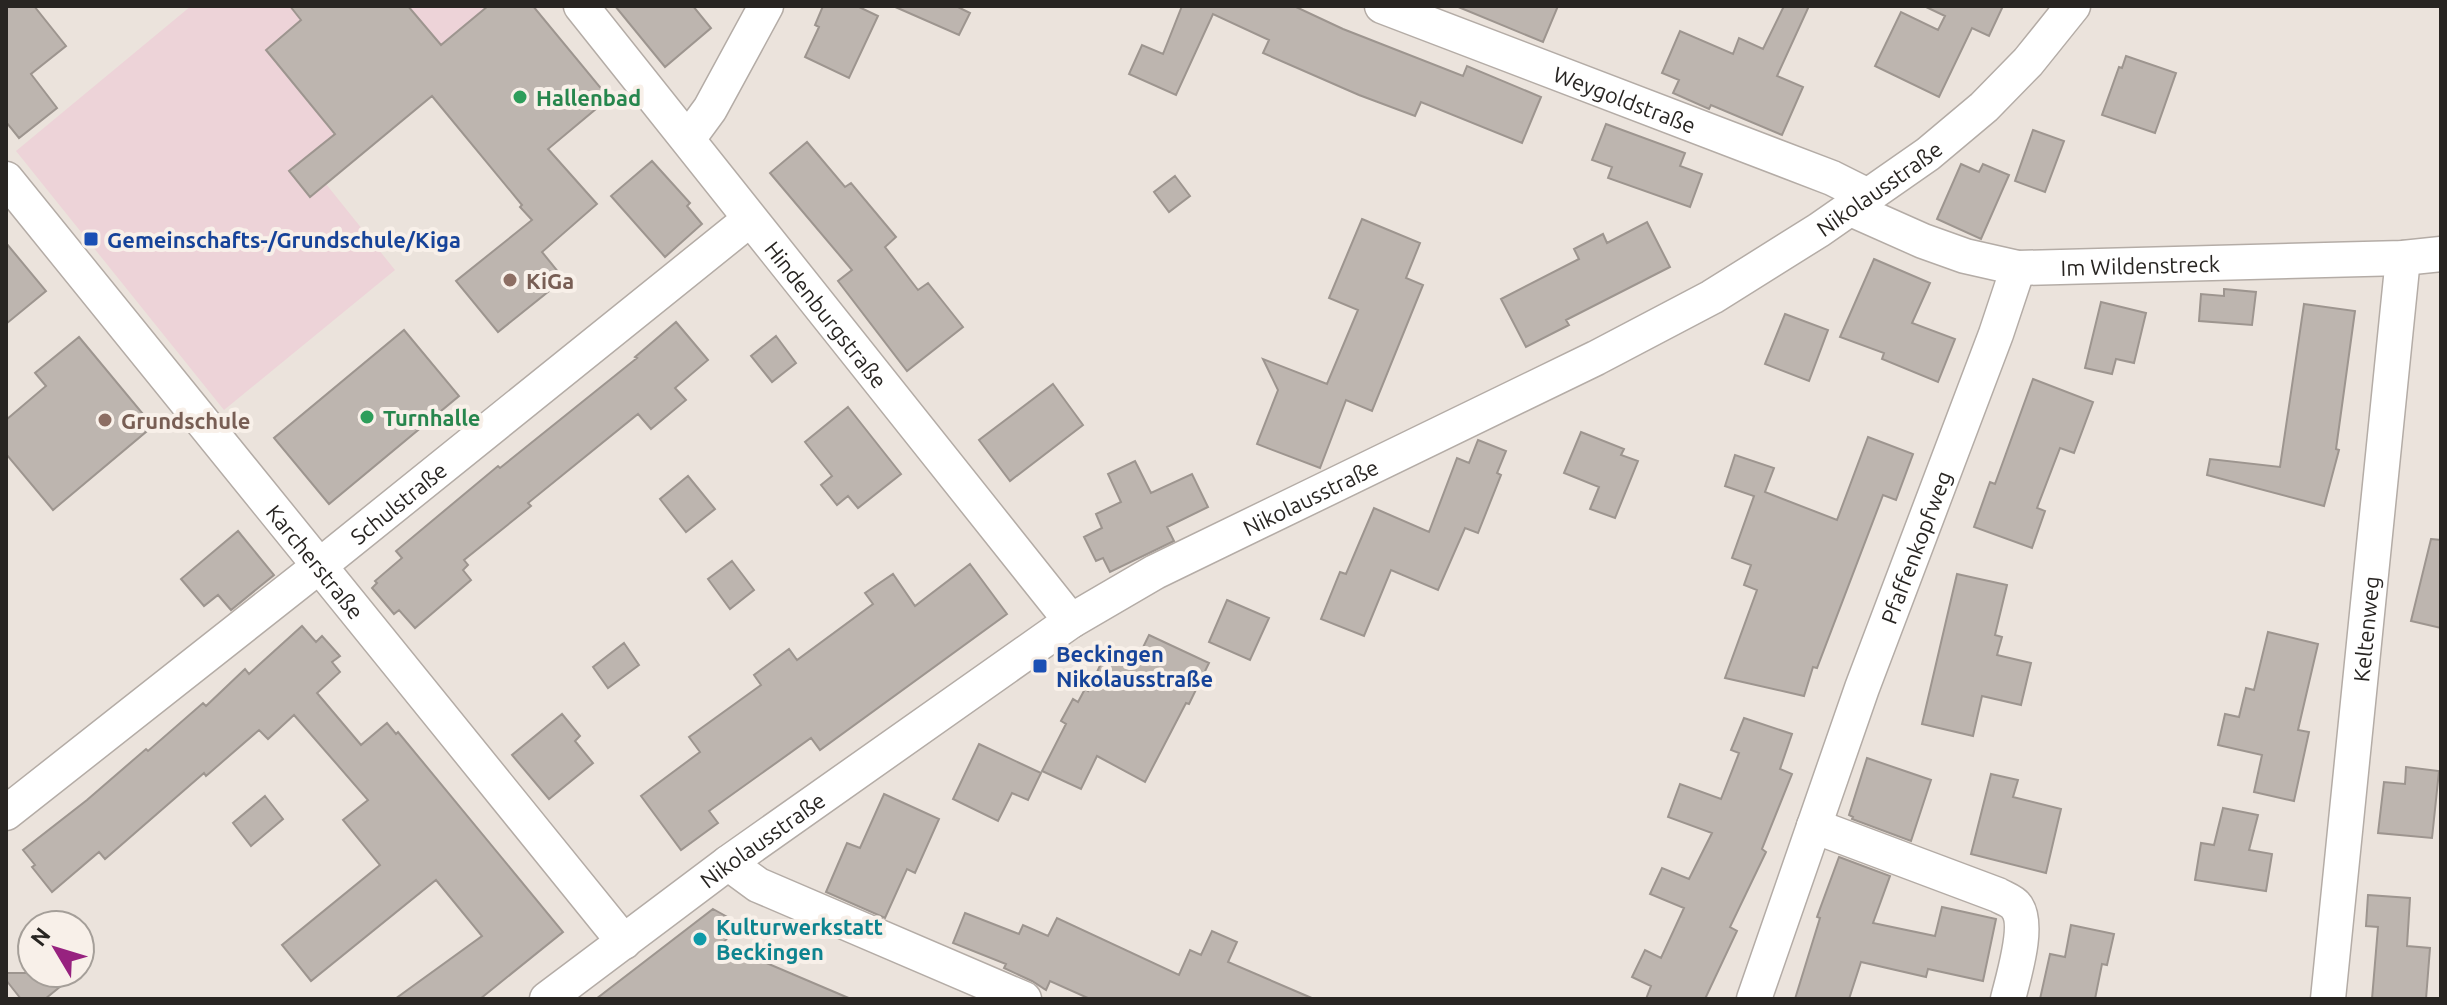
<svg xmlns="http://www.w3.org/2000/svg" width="2447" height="1005" viewBox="0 0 2447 1005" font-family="Ubuntu,sans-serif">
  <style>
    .education { fill: #edd3d8 }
    .building { fill: #bdb5af; stroke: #9d958f; stroke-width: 2 }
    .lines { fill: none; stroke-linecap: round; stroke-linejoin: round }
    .minor-casing { stroke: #b4aca6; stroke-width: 37 }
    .minor { stroke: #fff; stroke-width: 34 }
    .leisure-dot { fill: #2e9e5b; stroke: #f8f0e9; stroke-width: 3 }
    .transit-dot { fill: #1a4fb4; stroke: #f8f0e9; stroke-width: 3 }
    .education-dot { fill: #8d6e63; stroke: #f8f0e9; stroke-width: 3 }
    .culture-dot { fill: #0f9aa8; stroke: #f8f0e9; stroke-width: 3 }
    .labels { text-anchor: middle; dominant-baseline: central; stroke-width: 8; stroke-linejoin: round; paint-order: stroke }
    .leisure-label { font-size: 22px; font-weight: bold; fill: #27864d; stroke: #f8f0e9; text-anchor: start }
    .street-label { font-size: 22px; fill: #282522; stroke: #f8f0e9 }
    .transit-label { font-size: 22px; font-weight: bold; fill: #164399; stroke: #f8f0e9; text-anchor: start }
    .education-label { font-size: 22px; font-weight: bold; fill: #785e54; stroke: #f8f0e9; text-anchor: start }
    .culture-label { font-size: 22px; font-weight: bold; fill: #0d838f; stroke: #f8f0e9; text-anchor: start }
  </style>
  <rect width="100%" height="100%" fill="#ebe3dc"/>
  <path class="education" d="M191,6H540L326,184L395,270L224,410L16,151Z"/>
  <path class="building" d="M6,6H34L66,46L31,74L57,108L19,138L6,122Z
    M290,6H408L441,45L488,6H533L609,98L548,149L597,204L542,252L564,279L498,332L456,281L532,220L520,207L522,205L432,96L310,197L289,171L335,134L266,50L301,20Z
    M615,6H693L711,28L665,67Z
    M823,6H857L878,16L849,78L805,57L819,27L815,25Z
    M893,6H956L970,13L959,35Z
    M1182,6H1294L1343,29L1463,76L1467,66L1541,97L1522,143L1421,102L1415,116L1359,95L1263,53L1269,40L1213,14L1176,95L1129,74L1142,45L1163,54Z
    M1456,6H1558L1543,42Z
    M1784,6H1809L1777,76L1803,87L1782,135L1711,105L1709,109L1673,93L1679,80L1662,73L1680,31L1733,54L1739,38L1763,49Z
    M1924,6H2003L1989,36L1972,28L1939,97L1875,66L1901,12L1938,30L1945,16Z
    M2126,56L2176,73L2155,133L2102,115L2119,67L2122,68Z
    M1606,124L1685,153L1680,166L1702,174L1690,207L1608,178L1612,167L1592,160Z
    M2033,130L2064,141L2045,192L2015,181Z
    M807,142L845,187L851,183L896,237L885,247L918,290L928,283L963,327L907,371L838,281L852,270L770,173Z
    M652,161L690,203L687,206L702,224L665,257L611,196Z
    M1961,164L1979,172L1983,164L2009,175L1981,239L1937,219Z
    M1175,176L1190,196L1169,212L1154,192Z
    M1362,219L1420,243L1406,278L1423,285L1372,411L1346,400L1320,468L1257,444L1278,390L1263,359L1327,384L1358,310L1329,298Z
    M1647,222L1670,267L1566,320L1569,325L1526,347L1501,299L1579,259L1574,249L1603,234L1607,243Z
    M6,243L46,291L6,324Z
    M1874,259L1930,283L1912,323L1955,339L1938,382L1882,359L1884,353L1840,337Z
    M2224,289L2256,292L2252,325L2199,321L2201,294L2224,296Z
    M2101,302L2146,313L2134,363L2116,359L2112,374L2085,368Z
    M2304,304L2355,311L2336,449L2339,450L2324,506L2207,475L2210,459L2280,467Z
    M1785,314L1828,330L1809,381L1765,364Z
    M676,322L708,360L675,388L686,400L651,429L638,414L528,503L531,506L464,560L468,565L463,570L471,580L415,628L399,610L394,614L372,588L377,583L375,581L402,558L396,551L498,466L500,468L637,358L635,357Z
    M404,330L459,396L329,504L274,438Z
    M776,336L796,363L772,382L751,356Z
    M79,337L153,426L53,510L6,454V420L46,386L35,373Z
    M2033,379L2093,402L2074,453L2060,448L2037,508L2045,511L2032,548L1974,527L1990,482L1995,484Z
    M1053,384L1083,425L1010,481L979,440Z
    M848,407L901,474L858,508L848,496L837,505L821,485L832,476L805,442Z
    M1581,432L1624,449L1621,455L1638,461L1615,518L1590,509L1599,487L1564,473Z
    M1868,437L1913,454L1896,500L1883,495L1817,668L1813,667L1804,696L1725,678L1757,590L1744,585L1751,565L1732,558L1754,496L1725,486L1735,455L1774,468L1765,492L1837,520Z
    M1478,440L1506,451L1497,473L1501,475L1478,533L1465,528L1438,590L1391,570L1364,636L1321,619L1340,572L1346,574L1374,508L1429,532L1457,458L1469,463Z
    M1135,461L1151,493L1192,474L1208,507L1167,527L1174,541L1110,572L1103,558L1096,561L1084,537L1102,528L1096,514L1121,502L1108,474Z
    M688,476L715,509L686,532L660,499Z
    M238,531L274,575L231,610L218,595L204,606L181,579Z
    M2431,539L2441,540V628L2411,621Z
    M732,561L754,590L730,609L708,579Z
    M970,564L1007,614L820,750L811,738L709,811L718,823L681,850L641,796L700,752L689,737L761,685L754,675L789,649L797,660L873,604L865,593L893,574L915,606Z
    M1957,574L2007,585L1995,635L2002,637L1997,655L2031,663L2021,705L1982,696L1973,736L1922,724Z
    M1227,600L1269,618L1250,660L1209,642Z
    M302,626L316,642L322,636L340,656L332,662L340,672L317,693L361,745L387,723L396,734L398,732L563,932L480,999H395L482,936L436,880L311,981L282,945L380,865L343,820L368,800L294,715L268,739L259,730L206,776L204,773L105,859L99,852L52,892L32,867L35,865L23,850L87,800L146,749L148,751L203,703L206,706L245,669L249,674Z
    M2268,632L2318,644L2298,730L2309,732L2294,801L2254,792L2262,755L2218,745L2225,714L2239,717L2246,688L2254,690Z
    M1149,635L1209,663L1189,704L1186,703L1145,782L1097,756L1081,789L1042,771L1066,724L1061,721L1073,699L1078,702L1085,689L1088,691L1105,655L1133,668Z
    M624,643L639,665L608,688L593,667Z
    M562,714L580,736L575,741L593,763L549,799L512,755Z
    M1744,718L1792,734L1780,769L1792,774L1762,849L1766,852L1730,927L1737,931L1705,999H1646L1651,986L1632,977L1645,950L1661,958L1684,908L1650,894L1662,868L1689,879L1712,833L1668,817L1680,784L1721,799L1739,753L1731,750Z
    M979,744L1041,773L1028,800L1012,793L998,821L953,799Z
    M1867,758L1931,780L1911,841L1852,819L1853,817L1849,815Z
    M2406,767L2439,771L2432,838L2378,833L2384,782L2405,784Z
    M1991,774L2018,780L2013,797L2061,809L2046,873L1971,854Z
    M884,794L939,819L915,873L907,869L885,918L826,892L847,843L860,848Z
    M265,796L283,819L251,846L233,823Z
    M2223,808L2258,815L2249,850L2272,854L2266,891L2195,880L2201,843L2214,845Z
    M1839,857L1890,876L1873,923L1935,936L1942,907L1996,919L1983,981L1928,969L1926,977L1861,962L1849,999H1795L1820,918L1817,917Z
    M2368,895L2410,898L2407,946L2430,948L2426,999H2372L2378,927L2366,926Z
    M713,909L740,924L722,944L851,999H596Z
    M965,913L1019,934L1023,925L1048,936L1057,918L1179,975L1190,950L1201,955L1212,931L1237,942L1228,962L1314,999H1090L1050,981L1046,990L1032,981L1004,968L1006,964L953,943Z
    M2071,925L2114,934L2107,965L2102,964L2095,999H2040L2050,954L2065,957Z
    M6,973H77L45,999H21L6,980Z"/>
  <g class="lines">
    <defs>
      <g id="minor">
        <path id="s1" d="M581,6L1071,621"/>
        <path id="s2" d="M1382,6L1832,178L1868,196"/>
        <path d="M688,139L710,109L766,6"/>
        <path id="s3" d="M6,179L624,942"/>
        <path id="s4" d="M1851,209L1923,241L1965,256L2018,268L2403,258L2441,254"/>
        <path id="s5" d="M6,813L318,567L749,220"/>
        <path d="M1814,826L1998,895C2003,898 2012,901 2015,905C2031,922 2013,978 2008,999"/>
        <path d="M728,863L758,885L1024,999"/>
        <path id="s6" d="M547,999L728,863L1071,621L1155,572L1596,358L1712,297L1819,230L1928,154L1984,107L2028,62L2073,6"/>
        <path id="s7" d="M1754,999L1862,688L1996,334L2018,268"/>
        <path id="s8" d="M2328,999L2403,258"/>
      </g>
    </defs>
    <use href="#minor" class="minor-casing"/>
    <use href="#minor" class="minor"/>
  </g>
  <g class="leisure-dot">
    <circle cx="520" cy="97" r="8"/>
    <circle cx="367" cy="417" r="8"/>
  </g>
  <g class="transit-dot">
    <rect x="83" y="231" width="16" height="16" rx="4"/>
    <rect x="1032" y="658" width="16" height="16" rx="4"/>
  </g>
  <g class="education-dot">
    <circle cx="510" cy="280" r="8"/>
    <circle cx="105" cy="420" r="8"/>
  </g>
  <circle class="culture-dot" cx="700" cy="939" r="8"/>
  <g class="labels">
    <g class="leisure-label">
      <text x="536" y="97">Hallenbad</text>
      <text x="383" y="417">Turnhalle</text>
    </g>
    <g class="street-label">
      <text stroke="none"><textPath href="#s2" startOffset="260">Weygoldstraße</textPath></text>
      <text stroke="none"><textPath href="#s6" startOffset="1564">Nikolausstraße</textPath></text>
      <text stroke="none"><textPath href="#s4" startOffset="300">Im Wildenstreck</textPath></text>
      <text stroke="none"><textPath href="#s1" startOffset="394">Hindenburgstraße</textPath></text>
      <text stroke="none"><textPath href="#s6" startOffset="916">Nikolausstraße</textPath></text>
      <text stroke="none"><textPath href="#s5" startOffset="500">Schulstraße</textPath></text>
      <text stroke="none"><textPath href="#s7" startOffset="480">Pfaffenkopfweg</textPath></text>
      <text stroke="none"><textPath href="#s3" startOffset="492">Karcherstraße</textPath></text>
      <text stroke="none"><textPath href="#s8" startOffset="372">Keltenweg</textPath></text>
      <text stroke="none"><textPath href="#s6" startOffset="268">Nikolausstraße</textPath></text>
    </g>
    <g class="transit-label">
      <text x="107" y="239">Gemeinschafts-/Grundschule/Kiga</text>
      <text x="1056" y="653">Beckingen<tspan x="1056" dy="25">Nikolausstraße</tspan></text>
    </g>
    <g class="education-label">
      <text x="526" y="280">KiGa</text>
      <text x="121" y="420">Grundschule</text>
    </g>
    <g class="culture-label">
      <text x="716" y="926">Kulturwerkstatt<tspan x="716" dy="25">Beckingen</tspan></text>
    </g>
  </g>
  <rect width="2447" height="1005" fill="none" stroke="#282522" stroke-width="16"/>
  <g transform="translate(56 949) rotate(308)"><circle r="38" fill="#f8f0e9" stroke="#a59f99" stroke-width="2"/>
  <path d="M0-6L14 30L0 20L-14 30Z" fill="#97227f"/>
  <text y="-12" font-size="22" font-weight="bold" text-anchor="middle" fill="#282522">N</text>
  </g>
</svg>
